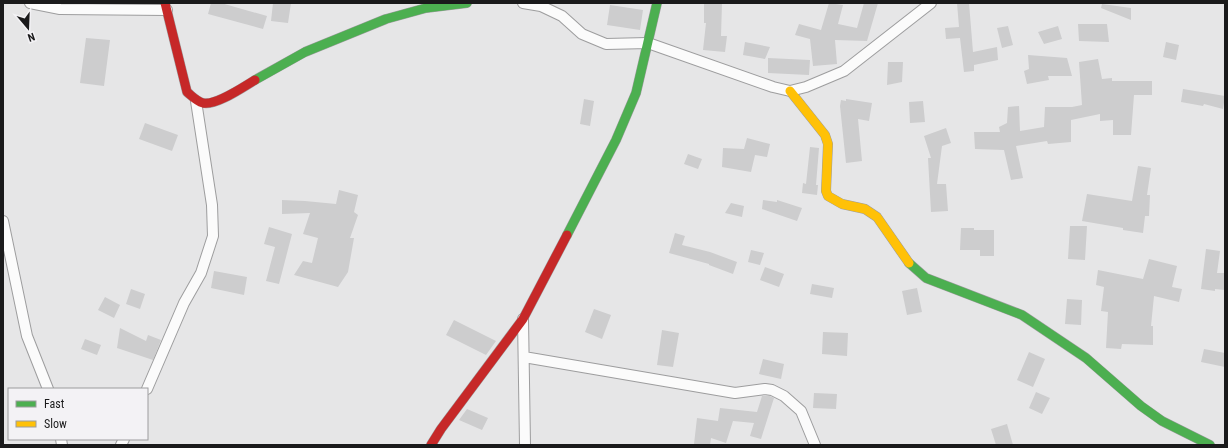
<svg xmlns="http://www.w3.org/2000/svg" width="1228" height="448" viewBox="0 0 1228 448" font-family="'Roboto Condensed',sans-serif">
  <style>
    .building { fill: #cdcdce }
    .lines { fill: none; stroke-linecap: round; stroke-linejoin: round }
    .street-casing { stroke: #9d9d9e; stroke-width: 12 }
    .fast-casing { stroke: #9d9d9e; stroke-width: 10 }
    .slow-casing { stroke: #9d9d9e; stroke-width: 10 }
    .jam-casing { stroke: #9d9d9e; stroke-width: 10 }
    .street { stroke: #fbfbfb; stroke-width: 10 }
    .fast { stroke: #4caf50; stroke-width: 9 }
    .slow { stroke: #ffc107; stroke-width: 9 }
    .jam { stroke: #c62828; stroke-width: 9 }
  </style>
  <rect width="100%" height="100%" fill="#e6e6e7"/>
  <path class="building" d="M211,3H221L267,16L263,29L208,14Z
    M273,3H291L288,23L271,21Z
    M704,3H722L721,36H727L725,52L703,50L706,23H704Z
    M829,3L843,5L838,24L857,28L864,3H878L867,41L835,40L837,64L813,66L810,39L795,35L799,24L821,30Z
    M957,3H969L973,52L997,47L998,60L974,65V71L964,72L960,38L946,39L945,28L959,27Z
    M1102,4L1131,8V20L1101,8Z
    M610,5L643,10L640,30L607,25Z
    M1078,24H1107L1109,42L1079,41Z
    M1008,26L1013,45L1002,48L997,28Z
    M1058,26L1062,39L1044,44L1038,32Z
    M86,38L110,40L104,86L80,83Z
    M745,42L770,47L765,59L743,55Z
    M1166,42L1179,45L1176,60L1163,57Z
    M1028,55L1067,58L1072,76H1048L1049,80L1027,84L1024,71L1029,69Z
    M768,58L810,60L809,75L768,73Z
    M1098,59L1102,79L1112,78V81H1152V95H1134L1131,135H1113V120L1100,121V114L1071,120V142L1048,144L1047,141L1016,146L1023,178L1011,180L1004,150L975,149L974,132H1000L999,127L1007,123L1008,107L1019,106L1020,131L1044,127L1045,107H1072L1082,105L1079,62Z
    M888,62H903L902,82L887,85Z
    M1183,89L1225,96L1223,109L1204,104L1203,106L1181,102Z
    M584,99L594,101L590,126L580,124Z
    M846,99L872,103L869,121L858,119L862,161L846,163L840,106L841,100L846,101Z
    M923,101L925,122L910,123L909,102Z
    M145,123L178,135L172,151L139,139Z
    M946,128L951,143L942,146L937,184H946L948,211L931,212L928,158H931L924,136Z
    M747,138L770,144L767,157L755,155L751,172L722,167L723,148L744,149Z
    M810,147L819,148L816,185H818L817,195L802,193L803,183L806,184Z
    M688,154L702,159L698,169L684,164Z
    M1138,166L1151,168L1147,195H1150L1149,216H1145L1143,233L1123,230V228L1082,221L1087,194L1132,201Z
    M339,190L358,195L354,212L358,215L350,238H354L348,272L338,287L294,275L303,261L312,263L318,238L303,234L310,213L282,214V200L305,201L336,204Z
    M763,200L777,202V200L802,208L797,221L762,209Z
    M731,203L744,206L742,217L725,213Z
    M1070,226H1087L1085,260L1068,259Z
    M269,227L292,234L279,284L266,281L275,247L264,244Z
    M961,228H974V230H994V256H980V250H960Z
    M675,233L685,236L682,245L710,252L737,262L733,274L709,265V264L669,253Z
    M1206,249L1220,251L1217,273H1225V290L1215,289V291L1201,289Z
    M751,250L764,253L760,265L748,262Z
    M1149,259L1177,266L1172,287L1182,289L1179,302L1154,296L1151,326H1153V345L1122,344L1121,349L1106,348L1108,312L1101,311L1104,287L1096,285L1098,270L1143,279Z
    M765,267L784,274L779,287L760,280Z
    M214,271L247,277L244,295L211,288Z
    M812,284L834,288L832,298L810,294Z
    M917,288L922,312L907,315L902,291Z
    M131,289L145,294L140,309L126,304Z
    M105,297L120,305L114,318L98,310Z
    M1067,299L1082,300L1081,325L1065,324Z
    M594,309L611,315L602,339L585,332Z
    M454,320L496,341L486,355L446,335Z
    M120,328L146,341L148,335L161,340L153,360L117,348Z
    M662,330L679,333L673,367L657,365Z
    M823,332L848,333L847,356L822,354Z
    M85,339L101,345L97,355L81,349Z
    M1204,349L1225,353V367L1201,362Z
    M1029,352L1045,359L1033,387L1017,380Z
    M763,359L784,364L781,379L759,374Z
    M1036,392L1050,398L1042,414L1029,408Z
    M814,393L837,394L836,409L813,408Z
    M762,396H770L774,398L761,439L750,436L754,423L733,421L726,443L711,438L710,445L694,444L697,418L718,421L720,408L757,412Z
    M467,409L488,418L482,430L459,420Z
    M1007,424L1013,445H996L991,429Z"/>
  <g class="lines">
    <defs>
      <path id="street" d="M30,3L60,9L167,10
        M523,3L541,6L562,16L582,34L606,44L648,43L773,87L790,91L806,87L844,71L931,3
        M3,221L27,336L48,389
        M523,319L525,445
        M524,357L735,393L765,389L772,390L784,396L801,411L815,445
        M147,389L184,303L201,273L213,236L212,205L196,101
        M61,439L62,445
        M121,445L124,439"/>
      <path id="fast" d="M255,80L305,52L386,19L426,8L467,3
        M567,235L616,140L636,93L657,3
        M909,263L926,278L1022,315L1086,358L1141,406L1162,421L1210,445"/>
      <path id="slow" d="M790,91L825,135L828,144L826,191L828,196L842,204L865,209L877,217L909,263"/>
      <path id="jam" d="M165,3L187,92C192,96 196,101 203,103C216,106 243,87 255,80
        M431,445L441,429L523,319L567,235"/>
    </defs>
    <use href="#street" class="street-casing"/>
    <use href="#fast" class="fast-casing"/>
    <use href="#slow" class="slow-casing"/>
    <use href="#jam" class="jam-casing"/>
    <use href="#street" class="street"/>
    <use href="#fast" class="fast"/>
    <use href="#slow" class="slow"/>
    <use href="#jam" class="jam"/>
  </g>
  <rect width="1228" height="448" fill="none" stroke="#1a1a1b" stroke-width="8"/>
  <rect x="8" y="388" width="140" height="52" fill="#f3f2f5" stroke="#9c9c9e"/>
  <rect x="16" y="401" width="20" height="6" fill="#4caf50" stroke="#9c9c9e"/>
  <text x="44" y="408" font-size="12" fill="#1a1a1b">Fast</text>
  <rect x="16" y="421" width="20" height="6" fill="#ffc107" stroke="#9c9c9e"/>
  <text x="44" y="428" font-size="12" fill="#1a1a1b">Slow</text>
  <g transform="translate(28 28) rotate(161)" stroke="#f3f2f5" stroke-width="3" paint-order="stroke">
  <path d="M0-3L7 15L0 10L-7 15Z" fill="#1a1a1b"/>
  <text y="-6" font-size="11" font-weight="bold" text-anchor="middle" fill="#1a1a1b">N</text>
  </g>
</svg>
